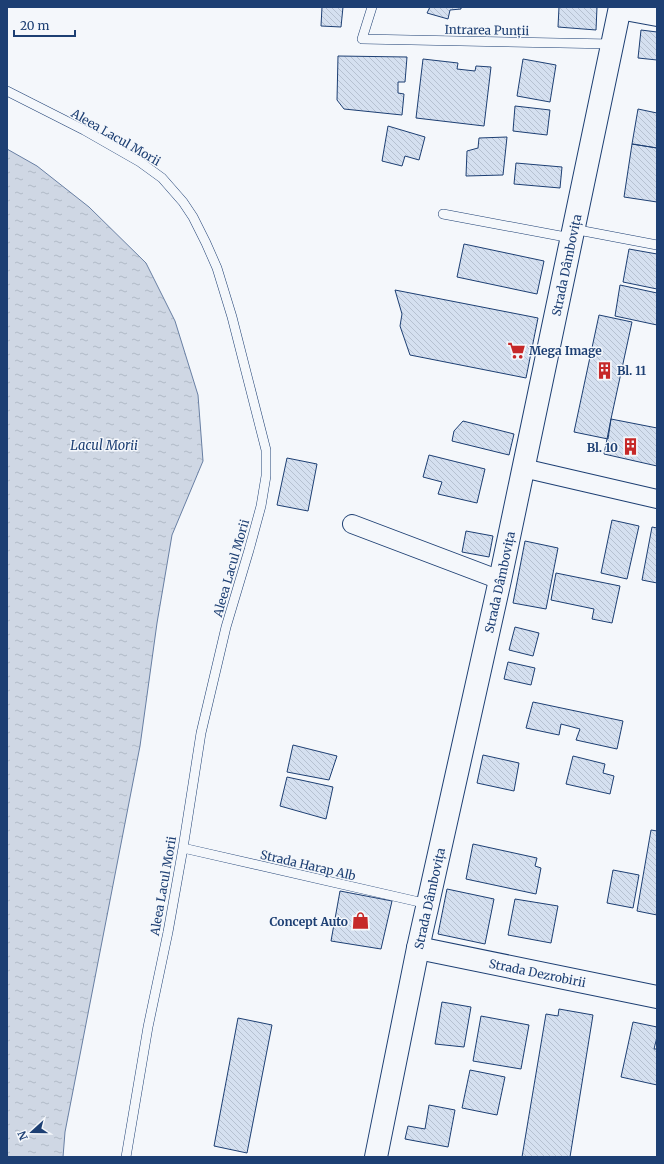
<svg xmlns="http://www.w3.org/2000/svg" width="664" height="1164" viewBox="0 0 664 1164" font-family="Merriweather,serif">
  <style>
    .water { fill: url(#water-ripples); stroke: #687fa3 }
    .building { fill: url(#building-back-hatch); stroke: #1d3f73 }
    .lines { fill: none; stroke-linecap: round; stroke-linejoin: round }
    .lane-casing { stroke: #1d3f73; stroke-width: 10 }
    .street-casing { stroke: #1d3f73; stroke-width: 20 }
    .secondary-casing { stroke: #1d3f73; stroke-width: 24 }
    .lane { stroke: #f4f7fb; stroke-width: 9 }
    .street { stroke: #f4f7fb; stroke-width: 18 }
    .secondary { stroke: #f4f7fb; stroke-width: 22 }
    .labels { text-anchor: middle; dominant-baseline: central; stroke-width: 3; stroke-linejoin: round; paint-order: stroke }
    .street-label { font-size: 12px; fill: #1d3f73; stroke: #f4f7fb }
    .poi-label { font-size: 12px; font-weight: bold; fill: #1d3f73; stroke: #f4f7fb; text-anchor: start }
    .water-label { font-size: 13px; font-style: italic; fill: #1d3f73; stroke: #f4f7fb }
  </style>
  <defs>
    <pattern id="water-ripples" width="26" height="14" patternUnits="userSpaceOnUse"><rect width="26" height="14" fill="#cfd7e4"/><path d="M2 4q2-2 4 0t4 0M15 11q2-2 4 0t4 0" fill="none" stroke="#b1bac7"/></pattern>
    <pattern id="building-back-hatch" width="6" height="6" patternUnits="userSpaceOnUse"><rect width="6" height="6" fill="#d5e0f0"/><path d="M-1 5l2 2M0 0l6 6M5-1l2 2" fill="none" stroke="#b6c1d1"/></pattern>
  </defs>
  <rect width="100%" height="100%" fill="#f4f7fb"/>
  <path class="water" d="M7,149L37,166L89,207L146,263L175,321L198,395L203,461L172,535L157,623L140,746L65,1132L63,1157H7Z"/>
  <path class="building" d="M322,7H343L341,27L321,26Z
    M430,7H461V9L450,10L448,19L427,13Z
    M559,7H597L596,30L558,27Z
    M641,30L657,32V60L638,58Z
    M338,56L407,57L405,82H398V93L404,94L402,115L344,109L337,100Z
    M423,59L458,63L457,69L475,71L476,66L491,67L484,126L416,118Z
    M523,59L556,65L550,102L517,96Z
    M515,106L550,110L547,135L513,131Z
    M638,109L657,113V148L632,144Z
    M388,126L425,137L419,160L405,156L402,166L382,161Z
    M507,137L503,175L466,176L467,151L478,148L479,138Z
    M632,144L657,148V202L624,197Z
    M516,163L562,167L560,188L514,184Z
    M464,244L544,261L537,294L457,277Z
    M629,249L657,254V289L623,282Z
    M620,285L657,293V325L615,316Z
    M395,290L538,318L526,378L410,355L400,326L402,314Z
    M599,315L632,322L611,419L608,439L574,432Z
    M611,419L657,428V466L604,454Z
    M463,421L514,434L509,455L452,441L454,431Z
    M429,455L485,469L477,503L438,494L442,482L423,477Z
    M287,458L317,464L308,511L277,505Z
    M612,520L639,526L627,579L601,573Z
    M652,527L657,528V583L642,580Z
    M466,531L493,536L489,557L462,552Z
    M525,541L558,548L546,609L513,603Z
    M556,573L620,586L612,623L592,619L594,609L551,600Z
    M515,627L539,633L533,656L509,650Z
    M508,662L535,668L531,685L504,679Z
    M533,702L623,721L617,749L576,740L580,729L561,724L559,735L526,728Z
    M293,745L337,756L329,780L287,772Z
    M483,755L519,763L514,791L477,783Z
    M573,756L605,764L603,773L614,776L610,794L566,784Z
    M287,777L333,787L326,819L280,806Z
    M651,830L657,831V915L637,911Z
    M473,844L537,858L535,866L541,868L536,894L466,879Z
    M613,870L639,875L633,908L607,903Z
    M447,889L494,899L485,944L438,934Z
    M340,891L392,901L381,949L331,941Z
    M515,899L558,906L551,943L508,935Z
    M442,1002L471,1007L464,1047L435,1044Z
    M559,1009L593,1015L570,1157H522L546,1014L558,1016Z
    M481,1016L529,1025L521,1069L473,1061Z
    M238,1018L272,1025L247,1153L214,1146Z
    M633,1022L657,1027V1037L654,1049H657V1085L621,1077Z
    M470,1070L505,1077L497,1115L462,1108Z
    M429,1105L455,1110L448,1147L405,1139L408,1126L425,1129Z"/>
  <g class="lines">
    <defs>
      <path id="lane" d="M372,7L362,39L612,44
        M7,91L84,130L140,162L162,178L183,202L193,217L206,243L217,268L232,317L266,450V476L261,506L249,550L226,627L201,733L183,848L168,932L148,1027L126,1157
        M443,214L571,238
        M573,229L657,245
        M183,848L428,904"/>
      <path id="street" d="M619,10L657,17
        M523,468L657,499
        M352,524L500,580"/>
      <g id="secondary">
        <path id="s1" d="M418,948L657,997"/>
        <path id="s2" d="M376,1157L418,948L500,580L620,7"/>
      </g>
    </defs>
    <use href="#lane" class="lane-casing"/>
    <use href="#street" class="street-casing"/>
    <use href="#secondary" class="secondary-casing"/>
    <use href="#lane" class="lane"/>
    <use href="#street" class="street"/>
    <use href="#secondary" class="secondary"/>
  </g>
  <defs>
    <symbol id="supermarket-bare" viewBox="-9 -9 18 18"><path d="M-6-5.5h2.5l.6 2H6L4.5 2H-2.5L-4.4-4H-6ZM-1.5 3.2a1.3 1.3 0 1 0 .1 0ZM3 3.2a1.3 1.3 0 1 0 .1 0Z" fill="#c62828" stroke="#f4f7fb" stroke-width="2.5" paint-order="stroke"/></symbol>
    <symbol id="building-bare" viewBox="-9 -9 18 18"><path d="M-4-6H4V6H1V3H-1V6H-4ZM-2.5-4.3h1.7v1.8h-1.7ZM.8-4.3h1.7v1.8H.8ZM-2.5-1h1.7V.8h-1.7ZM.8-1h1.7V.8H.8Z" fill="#c62828" stroke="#f4f7fb" stroke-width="2.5" paint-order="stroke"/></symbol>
    <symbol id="shop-bare" viewBox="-9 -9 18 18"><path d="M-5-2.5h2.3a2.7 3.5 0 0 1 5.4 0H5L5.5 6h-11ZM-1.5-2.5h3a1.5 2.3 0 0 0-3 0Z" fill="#c62828" stroke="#f4f7fb" stroke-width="2.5" paint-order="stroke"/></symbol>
  </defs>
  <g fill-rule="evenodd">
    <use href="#supermarket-bare" x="504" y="338" width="25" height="25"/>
    <use href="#building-bare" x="592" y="358" width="25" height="25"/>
    <use href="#building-bare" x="618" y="434" width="25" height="25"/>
    <use href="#shop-bare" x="348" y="908" width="25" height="25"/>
  </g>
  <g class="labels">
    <g class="street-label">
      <text transform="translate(487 30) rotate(1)">Intrarea Punții</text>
      <text transform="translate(116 137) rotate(30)">Aleea Lacul Morii</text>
      <text stroke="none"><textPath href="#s2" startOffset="912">Strada Dâmbovița</textPath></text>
      <text transform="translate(231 568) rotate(-74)">Aleea Lacul Morii</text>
      <text stroke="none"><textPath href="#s2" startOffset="588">Strada Dâmbovița</textPath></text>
      <text transform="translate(308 865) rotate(13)">Strada Harap Alb</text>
      <text transform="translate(163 886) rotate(-80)">Aleea Lacul Morii</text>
      <text stroke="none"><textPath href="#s2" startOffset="264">Strada Dâmbovița</textPath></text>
      <text stroke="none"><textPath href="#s1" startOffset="122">Strada Dezrobirii</textPath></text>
    </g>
    <g class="poi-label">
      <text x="529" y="350">Mega Image</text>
      <text x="617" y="370">Bl. 11</text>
      <text x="618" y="447" text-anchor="end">Bl. 10</text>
      <text x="348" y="921" text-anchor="end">Concept Auto</text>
    </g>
    <g class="water-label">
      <text x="104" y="445">Lacul Morii</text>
    </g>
  </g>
  <rect width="664" height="1164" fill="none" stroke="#1d3f73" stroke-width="16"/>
  <g transform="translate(32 1132) rotate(249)" stroke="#f4f7fb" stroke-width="3" paint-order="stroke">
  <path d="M0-3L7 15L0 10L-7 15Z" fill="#1d3f73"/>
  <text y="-6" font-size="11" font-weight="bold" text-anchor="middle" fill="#1d3f73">N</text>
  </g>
  <path d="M14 30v6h61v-6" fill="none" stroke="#1d3f73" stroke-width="2"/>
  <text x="20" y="30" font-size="12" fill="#1d3f73" stroke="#f4f7fb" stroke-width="3" paint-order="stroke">20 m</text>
</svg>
